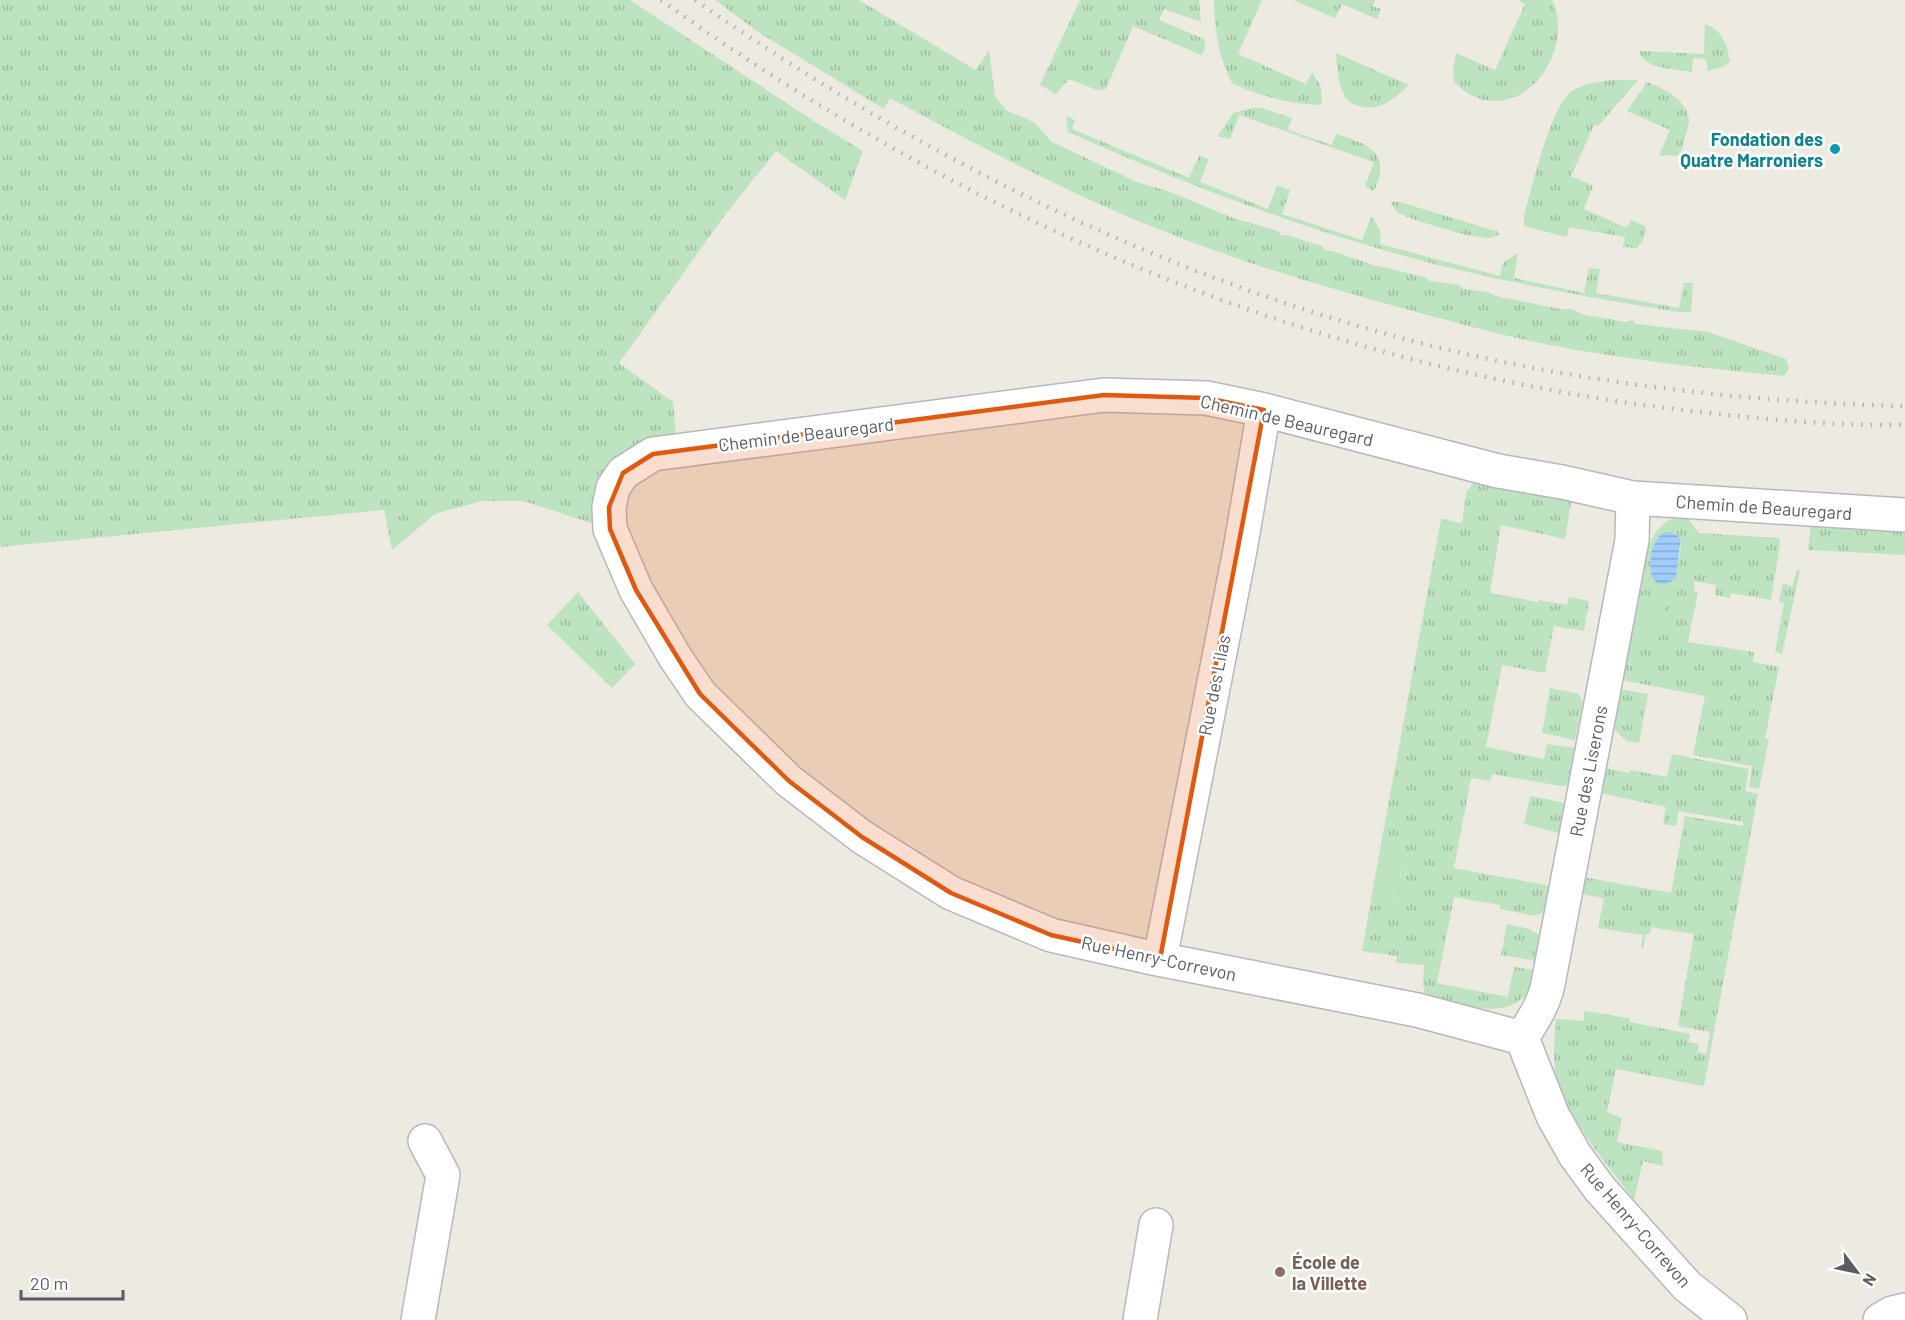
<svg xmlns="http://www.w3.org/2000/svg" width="1905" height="1320" viewBox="0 0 1905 1320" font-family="Barlow,sans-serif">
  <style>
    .grass { fill: url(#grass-tufts); fill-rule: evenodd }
    .garden { fill: #bde3c0 }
    .water { fill: url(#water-rules) }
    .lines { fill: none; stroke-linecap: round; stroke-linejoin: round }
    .street-casing { stroke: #b6b8bd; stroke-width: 36 }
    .secondary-casing { stroke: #b7b9bf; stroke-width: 36 }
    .street { stroke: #fff; stroke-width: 33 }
    .secondary { stroke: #fff; stroke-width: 33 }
    .rail { stroke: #b2b3b3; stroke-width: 4.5; stroke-dasharray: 1.5 8; stroke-linecap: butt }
    .marked { fill: #e15910; fill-opacity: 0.2; stroke: #e15910; stroke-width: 4.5; stroke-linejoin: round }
    .culture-dot { fill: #0f9aa8; stroke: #fff; stroke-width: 2 }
    .education-dot { fill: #8d6e63; stroke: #fff; stroke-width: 2 }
    .labels { text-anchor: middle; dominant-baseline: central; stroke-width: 5; stroke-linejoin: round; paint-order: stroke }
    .culture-label { font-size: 18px; font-weight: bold; fill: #0d838f; stroke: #fff; text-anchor: end }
    .street-label { font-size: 18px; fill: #595c61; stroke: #fff }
    .education-label { font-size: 18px; font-weight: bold; fill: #785e54; stroke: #fff; text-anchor: start }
  </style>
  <defs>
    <pattern id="grass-tufts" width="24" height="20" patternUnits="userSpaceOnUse" patternTransform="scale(1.5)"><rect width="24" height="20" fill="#bde3c0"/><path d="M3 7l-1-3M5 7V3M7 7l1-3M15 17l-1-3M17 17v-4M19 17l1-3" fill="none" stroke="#9dbb9f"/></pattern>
    <pattern id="water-rules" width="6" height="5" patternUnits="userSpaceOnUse" patternTransform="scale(1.5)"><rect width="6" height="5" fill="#a1cdfc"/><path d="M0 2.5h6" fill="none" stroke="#86aacf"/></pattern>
  </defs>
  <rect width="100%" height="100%" fill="#eceae1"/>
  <path class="grass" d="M0,0H630L809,118L863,151L845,200L776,151L722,219L619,363L673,402L677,450L639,461L610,529L523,501H481L435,514L392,550L384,510L0,547Z
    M715,0H859L976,70L989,50L995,96L1006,110L1035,123L1052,142L1137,182L1170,192L1233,218L1278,231L1282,236L1287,235L1321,246L1325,250L1332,251L1374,265L1424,277L1430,281L1459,285L1464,289L1487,292L1499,297L1560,309H1571L1585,315L1626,322L1632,320L1635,324L1708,332L1786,359L1789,369L1784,376C1721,370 1658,363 1596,353C1530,343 1466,326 1402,308C1325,287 1250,265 1176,236C1077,198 983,148 890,98L884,109L761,34Z
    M1080,0H1199L1201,22L1164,9L1159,20L1204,39L1205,48L1202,55L1199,54L1133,26L1106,89L1097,90L1069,79L1056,94L1040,85Z
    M1214,0H1262L1238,54L1306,84L1312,72L1321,87L1322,103L1320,105C1290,104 1259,96 1232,83C1219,58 1214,29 1214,0Z
    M1293,0H1375L1373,6L1381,9L1377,19L1342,4L1335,18Z
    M1518,0H1552C1574,44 1534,113 1481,99C1470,96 1462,89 1454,82L1453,69L1456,53L1495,70L1525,4Z
    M1705,24C1722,30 1727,44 1730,61L1725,66L1708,71L1706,59L1693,58L1692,72C1676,69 1643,69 1639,51L1704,54Z
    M1336,53L1409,85C1395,99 1379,112 1359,106C1353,105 1347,101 1344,95C1338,83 1337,66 1336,53Z
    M1613,80H1638L1598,126L1594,125L1571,176L1593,186L1584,209L1627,228L1631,220L1645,226C1647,234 1642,242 1637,248L1623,247L1625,237L1569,227L1567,237L1524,226V216C1532,189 1550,106 1572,91C1584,83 1600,82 1613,80Z
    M1647,82C1662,88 1688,100 1689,120C1689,124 1687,130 1686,134C1684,142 1683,150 1677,156L1659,155L1670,130L1627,111Z
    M1253,108H1262L1292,118L1288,130L1332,145L1336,134C1368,144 1392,152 1374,191L1365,187L1374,162L1239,115L1230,139L1218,136L1233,113Z
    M1066,116L1075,120L1072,129L1189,178L1199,156L1209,159L1200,182L1268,209L1277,185L1290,190L1282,214L1362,240L1371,217C1379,225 1382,232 1380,244L1500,276L1503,263L1518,253L1514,278L1584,293L1589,268L1600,269L1596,293L1679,308L1684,283H1693L1691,312H1678C1587,297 1497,281 1408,257C1291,225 1178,181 1068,132Z
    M1390,202H1400L1492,230L1497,231L1499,235L1488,238L1466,235L1418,221L1398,213Z
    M1476,478L1572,497L1565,539L1501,525L1490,593L1538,602L1539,600L1567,605L1569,597L1589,601L1584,631L1554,626L1545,673L1502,665L1486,747L1544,759L1547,744L1575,748L1570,781L1567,785L1561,786L1492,774L1491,781L1471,778L1454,868L1550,886L1545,912L1534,916L1500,909V905L1454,897L1437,983L1508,997L1514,967L1535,970C1526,1029 1465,1005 1425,997L1423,981L1424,965L1396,963L1397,956L1362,951L1370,905L1395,908L1403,860L1379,855L1441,519L1462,523L1467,489H1469Z
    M1678,516H1686L1699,533L1779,538L1780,544L1771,600L1731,593L1730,598L1715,595L1716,585L1694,581V591L1698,592L1688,642L1754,652L1753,662L1779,667L1765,738L1769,739L1759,789L1749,787L1752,766L1693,755L1705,696L1621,680L1630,638L1658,643L1637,599C1644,569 1644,527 1678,516ZM1665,532H1671L1681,538V546L1676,578L1650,563C1652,550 1653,539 1665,532Z
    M1811,523L1905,526V555L1808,550Z
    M1797,570H1800L1782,654L1775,652L1784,603L1779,602L1783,583L1792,587Z
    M578,592L635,664L612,688L547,625Z
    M1550,688L1578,694L1583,701L1575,740L1542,733Z
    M1619,689L1648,694L1639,743L1627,741L1612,728Z
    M1672,754L1749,769L1745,791L1758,794L1704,1086L1616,1069L1607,1112L1622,1118L1617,1142L1662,1151L1663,1166L1643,1161L1634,1200C1605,1161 1569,1122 1556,1075C1552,1057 1555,1037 1556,1019L1584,1021V1011L1629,1018L1630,1022L1690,1034L1689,1042L1699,1044L1697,1052L1706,1054L1710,1032L1678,1026L1694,934L1651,927L1650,934H1646L1643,949L1641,948L1643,935L1598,928L1604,898L1580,894L1583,877L1671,893L1685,816L1743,826V822L1679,811L1676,826L1663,824L1666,807L1600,793L1605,768L1629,773L1630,770L1667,777Z
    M1530,796L1565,803L1559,833L1524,824Z
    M1507,924L1529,929L1539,935L1536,961L1501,955Z"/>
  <path class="garden" d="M1637,599L1665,605L1658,643L1630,638Z
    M1379,855L1403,859L1395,908L1370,905Z"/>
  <path class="water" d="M1664,532H1671L1681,538L1676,578C1645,603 1643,546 1664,532Z"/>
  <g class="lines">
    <defs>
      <path id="street" d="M1160,959L1240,550L1264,410
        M1522,1038C1533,1020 1544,1004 1548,984L1632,540L1633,498
        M418,1320L443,1175L425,1141
        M1140,1320L1156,1225
        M1730,1320L1687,1286L1600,1189L1575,1155L1553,1116L1522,1038L1417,1010L1148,957L1051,935L951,893L862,837L789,781L700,694L675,657L636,590L610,529L609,507L613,488L623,473L653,454L1104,395L1206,398L1264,410L1498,471L1562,482L1633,498L1905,515"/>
      <path id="secondary" d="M1880,1320L1892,1313L1905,1310"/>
    </defs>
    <use href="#street" class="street-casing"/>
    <use href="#secondary" class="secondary-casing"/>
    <use href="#street" class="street"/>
    <use href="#secondary" class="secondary"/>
    <path class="rail" d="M661,0C969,221 1313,368 1691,411C1762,419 1833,426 1905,425
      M695,0C944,174 1224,308 1523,366C1649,390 1777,403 1905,406"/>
  </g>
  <path class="marked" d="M1104,395L1206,398L1264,410L1160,959L1051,935L951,893L862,837L789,781L700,694L636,590L610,529L609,507L623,473L653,454Z"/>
  <circle class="culture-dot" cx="1835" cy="149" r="6"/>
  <circle class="education-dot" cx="1280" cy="1272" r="6"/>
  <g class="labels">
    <g class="culture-label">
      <text x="1823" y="139">Fondation des<tspan x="1823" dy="21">Quatre Marroniers</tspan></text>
    </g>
    <g class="street-label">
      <text transform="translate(1287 420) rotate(13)">Chemin de Beauregard</text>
      <text transform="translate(806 434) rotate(-7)">Chemin de Beauregard</text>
      <text transform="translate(1764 507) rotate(4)">Chemin de Beauregard</text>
      <text transform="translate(1214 685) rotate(-79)">Rue des Lilas</text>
      <text transform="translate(1588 771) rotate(-79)">Rue des Liserons</text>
      <text transform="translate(1159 958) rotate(12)">Rue Henry-Correvon</text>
      <text transform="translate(1636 1225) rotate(49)">Rue Henry-Correvon</text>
    </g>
    <g class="education-label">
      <text x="1292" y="1262">École de<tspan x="1292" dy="21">la Villette</tspan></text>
    </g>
  </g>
  <g transform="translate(1857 1272) rotate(122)" stroke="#ffffff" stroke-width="4.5" paint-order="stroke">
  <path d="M0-4.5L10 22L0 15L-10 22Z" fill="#595c61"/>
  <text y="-9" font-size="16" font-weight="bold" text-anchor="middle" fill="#595c61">N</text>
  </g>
  <path d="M21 1290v9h102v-9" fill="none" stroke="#595c61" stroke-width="3"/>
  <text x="30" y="1290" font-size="18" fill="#595c61" stroke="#ffffff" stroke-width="4.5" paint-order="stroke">20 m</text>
</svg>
